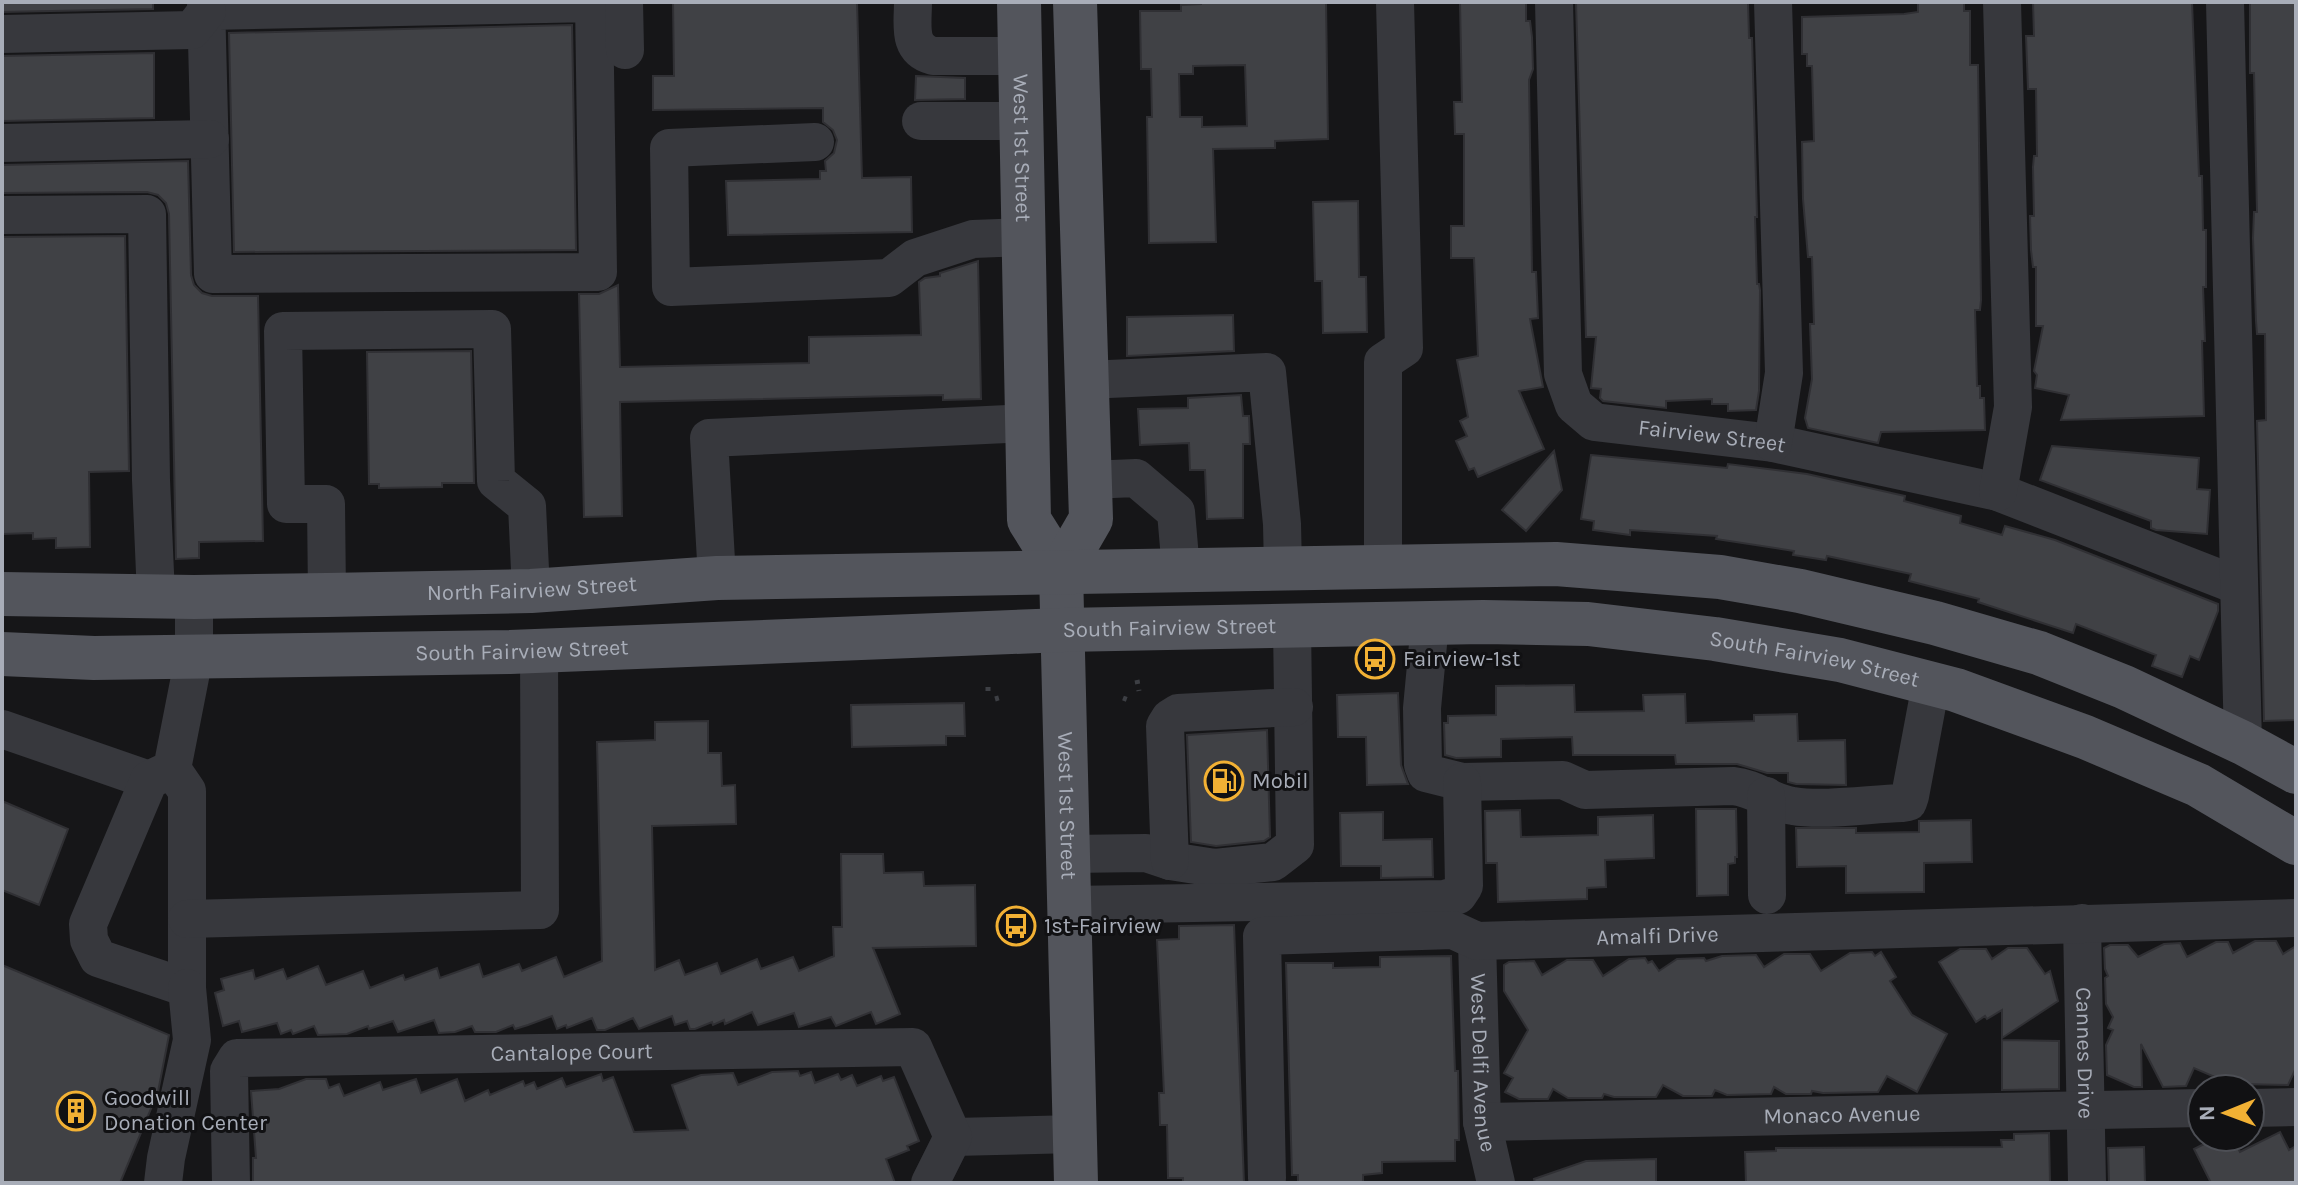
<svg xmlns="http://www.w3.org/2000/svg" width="2298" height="1185" viewBox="0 0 2298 1185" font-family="Karla,sans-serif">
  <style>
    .building { fill: #404145; stroke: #303034; stroke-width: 2; fill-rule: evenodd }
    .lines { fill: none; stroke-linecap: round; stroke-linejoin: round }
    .path { stroke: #3d3f44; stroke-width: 5; stroke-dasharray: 4 6; stroke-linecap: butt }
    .minor { stroke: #37383d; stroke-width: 38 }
    .major { stroke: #53555c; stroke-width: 44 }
    .labels { text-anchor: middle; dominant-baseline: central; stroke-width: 6; stroke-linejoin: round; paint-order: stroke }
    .street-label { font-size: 22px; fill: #a8adb8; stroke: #111113 }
    .poi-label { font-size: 22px; fill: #a8adb8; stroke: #111113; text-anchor: start }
  </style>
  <rect width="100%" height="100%" fill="#161618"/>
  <path class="building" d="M2,2H153V9L2,12Z
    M673,2H857L862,178L911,177L912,232L728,235L726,181L820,179V171H826L825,161L834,153L837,140L833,130L823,122V108L653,110V76H674Z
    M1201,2H1326L1328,139L1275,141V148L1213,149L1216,242L1149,243L1147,117H1152L1151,69H1141L1140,11H1181V5L1201,4ZM1245,65L1247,126L1202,127V117H1180L1179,74H1193V66Z
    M1460,2H1526V21H1530L1532,37L1533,69L1529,80L1532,272H1536L1538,318L1530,319L1543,387L1519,391L1544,449L1478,477L1474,468L1469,470L1456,441L1467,436L1460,421L1468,417L1457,360L1478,356L1474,258H1451V226H1464V134H1455L1454,102H1462Z
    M1576,2H1748L1749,38H1752L1757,217H1755L1757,284H1759L1760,290L1759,391L1756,410L1728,411V404H1712V399L1666,401V408L1603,401L1600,398L1601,389L1591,388L1596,337H1586Z
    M1918,2H1964V11H1970V65H1978L1981,300L1980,310H1975L1977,386H1980V398H1984L1985,430L1881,432L1878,443L1808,428L1805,418L1812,379L1810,324H1814L1812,257H1808L1803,199L1802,142L1814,141L1812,66H1807V54H1802V17L1904,14L1918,12Z
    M2033,2H2192L2199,176H2202L2203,230H2206V287H2203L2205,341H2202L2204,416L2061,420L2069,395L2035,388L2037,375L2034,371L2043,326H2036V267H2033L2031,250L2030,216H2034L2033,167L2034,156H2037L2036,89H2028L2026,36H2034Z
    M2250,2H2296V720L2264,721L2257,421L2266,420L2265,334H2257L2256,321L2253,238L2254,212H2257L2254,73H2250Z
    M572,25L576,250L234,252L229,33Z
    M154,53V118L2,121V56Z
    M916,76L965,78V99L915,100Z
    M188,161L191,275L194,285L202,293L212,296H258L263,541L199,542V558L176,559L169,214L166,203L158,195L147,192L2,193V165Z
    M1358,201L1359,277H1366L1367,332L1323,333L1322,281H1315L1313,202Z
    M125,236L129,471L89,472L90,547L56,548V538L33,539V533L2,534V237Z
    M978,261L981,399L943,400V395L620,402L622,516L584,517L579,294H599L618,285L620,367L809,363V337L921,335L919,282L925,278L940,276V273Z
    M1233,315L1234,351L1127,356V317Z
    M471,351L474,483H442V487L379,488V484H369L367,352Z
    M1241,395L1243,416H1249L1250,444H1243V518L1207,519L1205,470H1190L1189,443L1140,445L1138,409L1188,408V398Z
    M2052,446L2199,458L2197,489L2210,490L2207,534L2156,530L2151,528V521L2040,480Z
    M1554,451L1562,490L1526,531L1502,510Z
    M1591,455L1727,468L1728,464L1807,474L1905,496L1904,501L1961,516L1960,523L2002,535L2005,526L2055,540L2218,604V611L2199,660L2190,656L2182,677L2152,666L2156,655L2076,624L2073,633L1978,602L1979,599L1909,581L1911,574L1827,556L1826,560L1793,555L1794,551L1716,539L1717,536L1630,530V535L1593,530L1594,521L1581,519Z
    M1574,685L1575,712L1644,711L1643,695L1685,694L1686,723L1754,721V715L1797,714L1798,741L1845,740L1846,785L1796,784L1788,782V773H1767L1737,764H1676L1675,755H1573L1572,737L1501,739V757L1456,758L1445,755L1444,723H1448V716L1496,715V686Z
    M1398,693L1401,765L1408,784L1367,785L1366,737H1338L1337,695Z
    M964,703L965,736H946V745L852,747L851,705Z
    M708,721V753H721L722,786L735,785L736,824L652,826L655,970L679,960L685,975L717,963L721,974L757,959L761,969L793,957L799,971L834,956L833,927H842L841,854H883L884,873L923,872L924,886L975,885L976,946L873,948L900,1014L876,1024L871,1012L836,1026L831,1017L799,1027L794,1013L758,1025L752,1012L725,1024L724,1020L713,1025L712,1022L695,1029H690L687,1021L675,1025L672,1016L639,1029L633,1018L605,1030H597L592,1018L567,1028L566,1025L557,1029L552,1016L528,1025L515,1029L513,1025L496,1032H475L472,1026L455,1032L439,1033L434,1020L398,1032L393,1021L369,1029L368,1026L347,1034L318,1035L314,1026L293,1034L291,1030L281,1034L277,1023L242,1032L239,1021L223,1026L215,993L224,990L221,979L253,970L255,979L283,969L287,979L318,966L326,985L363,971L370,988L403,975L405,980L437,968L440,978L479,964L483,977L519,964L522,971L556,957L564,977L602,961L597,742L655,740V722Z
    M1267,730L1270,837L1264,841L1216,846L1191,842L1187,735Z
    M2,801L68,829L39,905L2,890Z
    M1696,809H1736L1737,857H1735V863L1728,864V895L1697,896Z
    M1520,810L1521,837L1598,835V817L1653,815L1654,858L1605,860L1606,887L1587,888V899L1498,902L1497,863H1486L1485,811Z
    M1383,812V840L1432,839L1433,877L1381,878V866H1341L1340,813Z
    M1971,820L1972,862L1924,863V892L1846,893V866L1797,867L1796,828H1856V833L1919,832V821Z
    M1234,925L1244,1183H1183V1178H1168L1167,1125H1160L1159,1093H1164L1157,940L1179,939V926Z
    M2255,941H2276L2283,954L2296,946V1068L2288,1085L2239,1084L2238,1087L2194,1068L2186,1086L2163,1087L2141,1044L2142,1087H2134L2107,1075L2106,1045L2113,1030L2108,1028L2113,1017L2106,1004L2105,978L2108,976L2105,969L2104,948L2110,945H2128L2138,957L2164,944L2180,943L2187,957L2216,942H2228L2233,953Z
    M2008,948H2027L2045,974L2050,971L2058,1001L2002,1038V1010L1987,1019L1985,1016L1976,1022L1939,962L1960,949H1986L1992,959Z
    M1872,952L1875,956L1881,952L1896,977L1890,981L1912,1015L1947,1034L1917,1092L1887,1076L1878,1092L1823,1093L1812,1091L1811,1094H1786L1774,1087L1771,1094L1727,1095L1715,1090L1712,1096H1683L1663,1085L1656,1097H1614L1604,1094L1602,1098H1568L1553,1089L1548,1099H1519L1505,1092L1513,1078L1504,1073L1528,1030L1504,991V965L1509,962L1534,961L1542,975L1567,960H1593L1603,976L1629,959L1645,958L1648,963L1652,961L1659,971L1677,959L1704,958L1706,961L1722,956L1756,955L1764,967L1784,954H1810L1821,971L1850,953Z
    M1451,956L1455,1071H1458L1459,1140H1455V1161L1382,1162V1173L1363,1175V1183H1298V1175H1292L1286,963H1333V968L1380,967V957Z
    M2,965L169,1035L158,1092L120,1183H2Z
    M2002,1040L2059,1041V1089L2002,1090Z
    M798,1071L800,1076L811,1072L815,1083L838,1074L841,1080L852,1075L857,1086L881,1076L883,1081L894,1077L919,1141L907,1146L909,1150L886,1159L895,1183H253V1158H256L251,1091L279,1089L306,1079H326L329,1088L339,1084L344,1096L380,1082L383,1090L416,1079L421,1093L457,1079L465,1101L488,1090L490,1095L523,1081L525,1086L534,1082L537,1089L562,1078L566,1087L601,1074L603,1081L613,1077L634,1132L688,1130L672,1085L701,1075L733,1073L738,1085L772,1072Z
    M2280,1132L2289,1150L2296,1146V1183H2211L2194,1149L2218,1137H2232L2240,1152Z
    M2049,1133L2050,1183H1746L1745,1152L1776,1151V1148L2002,1147L2001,1140H2014V1134Z
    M2144,1147L2145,1183H2109L2108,1148Z
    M1656,1159V1183H1535L1534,1179L1586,1161Z"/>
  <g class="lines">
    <path class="path" d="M1137,680L1139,691
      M988,691V684
      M1123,698L1131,701
      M995,699L1002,697"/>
    <g class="minor">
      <path d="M206,2L213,274L598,272L594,3L207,11"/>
      <path d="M624,2L625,50"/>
      <path d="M913,2C913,25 907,49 933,56H1020"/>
      <path id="s1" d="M1554,2L1563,374L1574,405L1594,422L1773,443L1998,492L2239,586"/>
      <path d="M1773,2L1784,373L1773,443"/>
      <path d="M2225,2L2243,743"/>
      <path d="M2,34L192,30L207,11"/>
      <path d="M921,121H1022"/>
      <path d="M815,142L669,148L671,287L889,278L915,258L973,239L1024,237"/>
      <path d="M2,143L210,139"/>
      <path d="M2,215L147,214L151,480L156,596"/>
      <path d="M1086,380L1267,372L1282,524L1283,568"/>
      <path d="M1089,480L1136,478L1176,512L1181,570"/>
      <path d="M1998,492L2013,407L2002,2"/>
      <path d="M1383,565V362L1404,348L1395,2"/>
      <path d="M717,578L709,438L1027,423"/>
      <path d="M327,595L326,504H286L283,331L492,329L496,481L527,506L531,591"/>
      <path d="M1430,623L1422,708L1423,765L1426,773L1462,782L1563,780L1585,790L1733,786C1755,788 1771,803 1793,806C1824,811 1869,804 1902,803L1908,802L1910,796L1931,684"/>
      <path d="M2,729L149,780"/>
      <path d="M172,769L187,791V988L98,958L89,940L88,924L149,780L172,769L194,657V597"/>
      <path d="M1766,796L1767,895"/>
      <path d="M1068,854L1146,853L1170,861L1215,868L1273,862L1295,845L1292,625"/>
      <path d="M1170,861L1165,726L1170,718L1178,713L1294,707"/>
      <path d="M1070,905L1445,899L1458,895L1464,886L1462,782"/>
      <path d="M187,919L540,910L539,650"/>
      <path id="s2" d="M2082,923L2087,1183"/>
      <path id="s3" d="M1477,941L1482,1122L1496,1183"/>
      <path d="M2250,1108L2296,1107"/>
      <path id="s4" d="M1482,1122L2202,1108"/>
      <path d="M953,1137L1075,1134"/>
      <path id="s5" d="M1267,1178L1262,936L1453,930L1477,941L2296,918"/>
      <path d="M163,1183L166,1158L192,1040L187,988"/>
      <path id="s6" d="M231,1183L229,1071L237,1058L913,1047L953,1137L930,1183"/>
    </g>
    <g class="major">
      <path id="s7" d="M1019,2L1029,520L1061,571"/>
      <path id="s8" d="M1075,2L1091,519L1061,571L1076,1183"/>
      <path id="s9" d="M2,594L194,597L327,595L531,591L717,578L1556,564L1720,577L1800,591L1935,623L2039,653L2124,687L2243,743L2296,772"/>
      <path id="s10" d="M2,654L94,658L510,652L1063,630L1483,622L1588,624L1715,639L1840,660L1956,690L2085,737L2198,785L2296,843"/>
    </g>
  </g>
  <defs>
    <symbol id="bus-ring" viewBox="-11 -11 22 22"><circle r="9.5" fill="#111113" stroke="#f2b134" stroke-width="1.5"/><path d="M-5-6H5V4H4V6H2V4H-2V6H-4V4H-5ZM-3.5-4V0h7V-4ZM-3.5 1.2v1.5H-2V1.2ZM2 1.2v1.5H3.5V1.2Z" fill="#f2b134"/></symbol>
    <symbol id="fuel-ring" viewBox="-11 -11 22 22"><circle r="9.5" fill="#111113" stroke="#f2b134" stroke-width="1.5"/><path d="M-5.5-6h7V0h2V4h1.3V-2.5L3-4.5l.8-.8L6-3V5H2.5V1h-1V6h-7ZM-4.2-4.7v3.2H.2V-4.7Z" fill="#f2b134"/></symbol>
    <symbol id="building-ring" viewBox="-11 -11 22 22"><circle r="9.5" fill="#111113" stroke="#f2b134" stroke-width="1.5"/><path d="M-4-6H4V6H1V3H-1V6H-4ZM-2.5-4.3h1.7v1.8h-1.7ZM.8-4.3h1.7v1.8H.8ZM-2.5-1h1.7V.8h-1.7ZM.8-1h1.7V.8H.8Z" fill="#f2b134"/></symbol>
  </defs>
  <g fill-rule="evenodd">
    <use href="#bus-ring" x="1353" y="637" width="44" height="44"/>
    <use href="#fuel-ring" x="1202" y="759" width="44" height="44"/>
    <use href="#bus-ring" x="994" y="904" width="44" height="44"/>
    <use href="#building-ring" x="54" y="1089" width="44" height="44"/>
  </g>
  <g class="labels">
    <g class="street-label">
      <text stroke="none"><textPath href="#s7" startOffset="146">West 1st Street</textPath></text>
      <text stroke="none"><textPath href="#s1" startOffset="550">Fairview Street</textPath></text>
      <text stroke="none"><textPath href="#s9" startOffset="530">North Fairview Street</textPath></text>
      <text stroke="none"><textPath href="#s10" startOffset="1168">South Fairview Street</textPath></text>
      <text stroke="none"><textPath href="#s10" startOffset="520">South Fairview Street</textPath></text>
      <text stroke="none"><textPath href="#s10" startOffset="1816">South Fairview Street</textPath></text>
      <text stroke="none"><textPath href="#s8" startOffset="812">West 1st Street</textPath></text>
      <text stroke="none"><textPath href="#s5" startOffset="640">Amalfi Drive</textPath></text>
      <text stroke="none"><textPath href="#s6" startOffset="462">Cantalope Court</textPath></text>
      <text stroke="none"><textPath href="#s2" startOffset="130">Cannes Drive</textPath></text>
      <text stroke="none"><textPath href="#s3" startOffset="122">West Delfi Avenue</textPath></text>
      <text stroke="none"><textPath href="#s4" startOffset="360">Monaco Avenue</textPath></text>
    </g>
    <g class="poi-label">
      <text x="1403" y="659">Fairview-1st</text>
      <text x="1252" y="781">Mobil</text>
      <text x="1044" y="926">1st-Fairview</text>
      <text x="104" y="1098">Goodwill<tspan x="104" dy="25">Donation Center</tspan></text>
    </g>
  </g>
  <rect width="2298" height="1185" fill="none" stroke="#a8adb8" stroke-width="8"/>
  <g transform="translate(2226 1113) rotate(269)"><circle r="38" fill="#111113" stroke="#4d4f55" stroke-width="2"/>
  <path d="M0-6L14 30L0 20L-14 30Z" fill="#f2b134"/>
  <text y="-12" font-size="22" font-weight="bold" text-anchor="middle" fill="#a8adb8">N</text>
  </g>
</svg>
